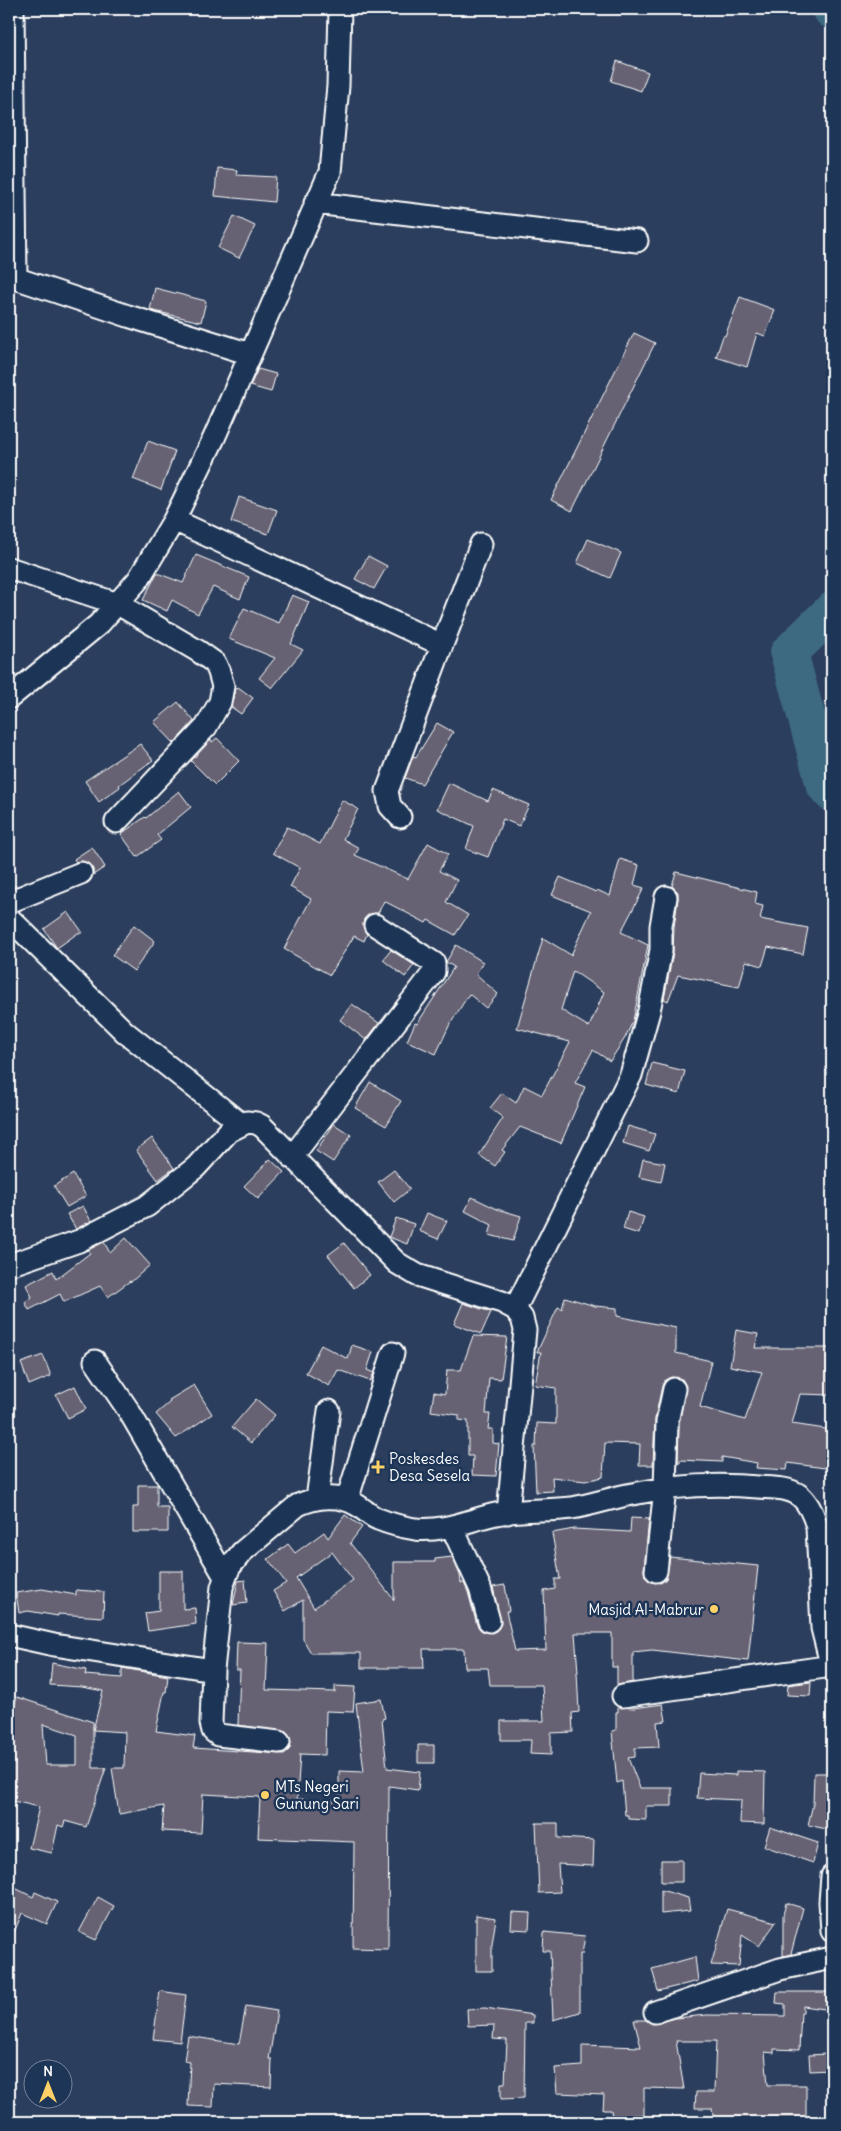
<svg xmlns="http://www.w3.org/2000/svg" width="841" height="2131" viewBox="0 0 841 2131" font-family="Delius,sans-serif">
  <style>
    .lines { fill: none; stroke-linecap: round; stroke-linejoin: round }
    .river { stroke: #3d6981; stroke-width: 38 }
    .building { fill: #666273; stroke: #fff; fill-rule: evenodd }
    .minor-casing { stroke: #fff; stroke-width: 25 }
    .minor { stroke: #1d3557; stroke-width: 21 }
    .poi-dot { fill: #ffd166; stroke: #1d3557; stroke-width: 2 }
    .labels { text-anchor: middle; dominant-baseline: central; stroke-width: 5; stroke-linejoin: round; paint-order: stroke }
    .poi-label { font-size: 15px; fill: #fff; stroke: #1d3557; text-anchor: start }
  </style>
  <rect width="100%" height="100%" fill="#2c3e5d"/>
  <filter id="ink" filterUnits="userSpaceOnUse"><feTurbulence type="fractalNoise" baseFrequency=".02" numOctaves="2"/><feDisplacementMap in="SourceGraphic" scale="10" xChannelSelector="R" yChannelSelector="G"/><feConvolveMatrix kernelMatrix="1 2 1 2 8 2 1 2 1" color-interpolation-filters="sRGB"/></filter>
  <g filter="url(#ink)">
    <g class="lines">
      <path class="river" d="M832,9V10
        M832,611L789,653L825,785L832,793"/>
    </g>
    <path class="building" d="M617,61L648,72L641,91L611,81Z
      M217,168L237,170L236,175L276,177L274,202L215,196Z
      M234,216L255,226L239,258L218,248Z
      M155,288L206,301L201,322L150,310Z
      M740,297L775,310L765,336L757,333L747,367L716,357L723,336H725Z
      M634,333L655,343L572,511L551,500Z
      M258,369L276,374L271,392L250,386Z
      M148,441L175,451L161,490L133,479Z
      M239,497L277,510L268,534L231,522Z
      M588,539L621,553L610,578L577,563Z
      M196,555L249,577L240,599L213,587L198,614L172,600L167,611L143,600L157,573L183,583Z
      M368,556L387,566L374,589L355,579Z
      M292,595L309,602L291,644L303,650L272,688L259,678L275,658L229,639L244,608L279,623Z
      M238,687L253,698L241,714L231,707L235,691Z
      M178,702L194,721L174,743L154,722Z
      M437,723L453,732L422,784L405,778L413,756L416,757Z
      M217,738L239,761L215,785L191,761L211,740L212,742Z
      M140,744L153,760L119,785L120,787L99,802L85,781Z
      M449,783L488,801L493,790L529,805L519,826L503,819L488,857L466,849L474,826L437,809Z
      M179,791L191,807L157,835L161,840L137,857L121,834L145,817L146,818Z
      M342,800L358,809L343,839L359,848L355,855L408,879L428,843L448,854L439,871L457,880L446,902L468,915L455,935L428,920L426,923L384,901L378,913L370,914L364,919L363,925L367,934L364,941L354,936L330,975L284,949L311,899L290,887L300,868L273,853L287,827L320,844Z
      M92,847L105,867L93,875V869L89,864L82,861L76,862L74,859Z
      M620,859L639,865L634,885L644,888L621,932L648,945L633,1021L625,1038L610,1061L593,1050L575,1083L585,1087L561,1143L520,1127L502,1150L505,1152L495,1166L479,1155L503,1118L490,1108L502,1093L516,1103L524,1086L542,1095L570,1042L517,1028L543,938L571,955L591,911L552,895L560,877L596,892L597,890L610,896ZM573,971L604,992L589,1027L561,1010Z
      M676,872L757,892L755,904L763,906L760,919L808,928L803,954L768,947L762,966L746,961L739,987L678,975L668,1001L664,999L673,952L674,927L678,899V892L672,886Z
      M68,912L83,933H78L57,948L44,929Z
      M134,925L155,941L134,971L112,955Z
      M456,945L483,962L476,974L498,994L486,1008L469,994L449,1026L436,1054L407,1041L415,1023L417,1024L454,967L446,962Z
      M391,950L414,965L405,977L383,960Z
      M352,1004L379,1023L366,1040L340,1020Z
      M652,1063L685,1071L679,1094L646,1085Z
      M370,1082L401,1101L386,1126L355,1108Z
      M334,1124L351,1135L333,1162L316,1151Z
      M628,1126L655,1134L649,1151L623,1143Z
      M152,1138L174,1168L158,1180L136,1150Z
      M270,1159L284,1172L258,1199L244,1186Z
      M643,1159L665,1163L661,1182L639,1177Z
      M394,1170L410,1189L394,1202L378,1182Z
      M73,1174L86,1196L67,1207L54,1186Z
      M472,1197L497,1209L521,1216L513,1241L489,1235L492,1225L465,1211Z
      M83,1206L91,1221L76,1229L67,1214Z
      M628,1212L644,1217L639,1234L623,1229Z
      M427,1213L447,1221L438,1239L419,1231Z
      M396,1218L414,1224L407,1244L389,1237Z
      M126,1238L150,1265L131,1282L130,1281L108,1297L100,1286L64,1302L60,1294L29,1310L25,1302L32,1297L26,1285L53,1271L56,1279L90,1253L88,1250L104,1242L110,1253Z
      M344,1243L370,1275L354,1288L328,1255Z
      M565,1297L595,1306L617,1308V1316L676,1328V1353L711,1361L700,1407L745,1420L762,1372L730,1366L736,1330L758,1334L755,1348H832V1395L800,1394L792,1424L832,1430V1469L788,1463L787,1470L756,1468L757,1463L722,1457V1462L680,1460V1463H678L679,1424L686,1386L682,1379L671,1377L665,1380L662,1386L655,1419L653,1465H639L640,1444L605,1443L603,1477L585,1481L552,1477L553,1491L536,1492L534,1446H536L537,1423L556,1424V1388L535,1385L541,1352H537L558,1307L562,1309Z
      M463,1303L491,1312L481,1334L454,1324Z
      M473,1336L507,1337L501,1379L489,1378L486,1414H490L488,1429H493V1443L499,1444L496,1476L472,1475L473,1456H468V1421L459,1420V1415L431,1411L434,1392L445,1394L447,1370H461Z
      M321,1345L348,1359L352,1345L373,1352L367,1370L374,1373L370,1381L338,1370L329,1386L306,1373Z
      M43,1355L51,1376L29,1385L21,1363Z
      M194,1385L212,1414L176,1438L156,1414L170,1402L169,1400Z
      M75,1386L86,1409L68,1418L56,1395Z
      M256,1399L275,1415L251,1443L232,1427Z
      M138,1485H157V1507H168V1532H133V1507H138Z
      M345,1515L362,1527L350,1543L394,1600V1562H435V1559L452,1557L460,1575L461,1583H464L468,1592L477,1625L481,1630L492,1633L498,1629L501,1624L493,1587L505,1585L509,1611H506L515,1651L546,1650L544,1591L555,1589V1579H560L552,1533L574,1529L630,1532L631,1518L649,1519L644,1570L645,1576L649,1581L661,1583L666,1579L670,1557L758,1566L748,1661L652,1650L633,1652V1682L617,1685V1667H612V1633H575L578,1672H577L579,1712L572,1713L573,1732L551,1733V1755L530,1754L531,1740H501V1721H544L542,1685H490L488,1668H465L464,1649H423L424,1668H361V1653H311L303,1639V1600L285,1611L273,1591L286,1583L268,1559L288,1544L295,1553L324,1532L328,1538ZM332,1552L353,1580L314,1608L296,1578Z
      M159,1571H183V1609L195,1608L196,1624L148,1631L145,1613L159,1611Z
      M245,1580L247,1603L233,1605L238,1581Z
      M42,1589L76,1595V1590L104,1592L103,1617L58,1614V1616L28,1611L19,1613L16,1593Z
      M237,1642L268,1643L266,1690L335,1692V1686L355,1687L353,1712L326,1711L325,1755L300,1754L297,1799L339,1801V1771L364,1772L356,1703L381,1699L385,1718L382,1719L387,1768L420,1772L418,1790L389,1786L388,1949L353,1948L354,1842L258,1838L260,1797L203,1794L201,1833L162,1831L164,1806L119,1814L112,1768H124L125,1732L93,1730L103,1691L82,1687L50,1685L52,1663L86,1670L85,1675L122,1678V1668L168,1676L166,1692H164L156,1731L195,1736L193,1748L284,1754L289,1750L291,1743L290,1737L286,1732L238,1725L240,1670H236Z
      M811,1682L810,1696L787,1695L788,1685Z
      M17,1697L93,1722V1768H106L86,1827L65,1821L63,1827L58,1825L52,1853L29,1848L39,1807L9,1800V1745L15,1723L9,1721ZM43,1724L77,1735V1765H46Z
      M663,1704L666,1721L657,1722L659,1747L635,1748V1757L628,1758L640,1788H672V1806H646V1820L628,1819V1815H625L622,1781L617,1783L612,1731L616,1730V1712H618V1707L634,1708Z
      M418,1745H434V1763H418Z
      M736,1771L765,1772L764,1824L740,1823L741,1800L697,1798L699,1773L736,1775Z
      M814,1773H832L831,1830L808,1825L813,1804Z
      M536,1823H558V1838L594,1840L593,1866L558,1864L560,1892L539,1893Z
      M770,1827L818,1843L813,1863L764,1846Z
      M661,1860H682V1882H661Z
      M9,1885L33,1897L35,1892L57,1902L47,1924L22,1913L9,1945Z
      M661,1890L688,1898L690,1911L661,1914Z
      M98,1897L114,1906L96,1940L79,1932Z
      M786,1903L803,1908L791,1954L783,1956V1915Z
      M727,1909L776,1922L759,1946L742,1935L739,1966L711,1965Z
      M512,1912L530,1913L529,1930L511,1929Z
      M476,1915L496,1918L492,1944V1971H476Z
      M544,1932L585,1936L582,1954H580V2012L553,2020L550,1951H543Z
      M695,1957L698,1981L658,1991L652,1969Z
      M160,1991L186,1995L180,2042L153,2039Z
      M777,1992H832V2010L803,2006V2012H801L799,2050L774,2049V2053L765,2052L768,2085H806V2122H714L712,2108H695L696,2092H714L716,2041H676L684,2089L644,2088V2115L612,2116L611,2110H603L604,2095L557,2093L555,2068L582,2066V2045L641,2047L634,2020H646L653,2024L676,2018L707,2015L785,2016V2004L776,2003Z
      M246,2006L277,2011L269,2059H272L271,2087L214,2084L213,2107L188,2106L190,2062L184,2061L188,2036L239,2044Z
      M485,2008L533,2015V2023H525L524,2098L501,2099V2083H505L507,2040L493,2039L494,2025L468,2026L467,2009Z
      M828,2054L829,2070L810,2071L809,2055Z"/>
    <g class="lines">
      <defs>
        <path id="minor" d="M13,9L16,278
          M315,203L637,241
          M9,276L128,316L250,354
          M174,520L442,645L481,544
          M9,568L118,604L198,651L215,663L219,672L223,686L220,702L206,727L116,822
          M9,698L99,624L138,580L174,520L214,438L330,172L338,86L340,9
          M400,817L390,806L387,791L442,645
          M9,902L81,873
          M9,918L125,1032L241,1124
          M292,1157L434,972V963L375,925
          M9,1265L79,1241L147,1206L196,1167L229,1131L247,1122L256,1123L262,1126L397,1263L417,1275L502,1302L515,1309L522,1318L525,1330L508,1513
          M515,1309L631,1075L649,1011L661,950V926L666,897
          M95,1361L129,1411L225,1577
          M317,1499L329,1411
          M347,1500L393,1353
          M452,1527L480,1588L489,1621
          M656,1571L665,1488L667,1422L674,1389
          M9,1635L54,1645L213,1670L222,1587L229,1568L242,1552L298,1505C316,1497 339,1494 357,1505C364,1509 370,1516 378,1519C390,1524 403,1527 415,1529C444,1532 469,1520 496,1514C521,1509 547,1511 572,1508C591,1505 608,1499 627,1495C670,1486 714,1483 758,1487C772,1488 787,1487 799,1495C809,1503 814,1516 817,1527L822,1628L832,1668
          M213,1670L211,1723L213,1731L218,1735L279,1742
          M623,1696L832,1666
          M832,1876L830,1902L832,1931
          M655,2012L780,1969L832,1958"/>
      </defs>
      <use href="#minor" class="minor-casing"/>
      <use href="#minor" class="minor"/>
    </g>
  </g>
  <g class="poi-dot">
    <path d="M375.5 1459.5h5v5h5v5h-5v5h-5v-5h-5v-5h5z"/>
    <circle cx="714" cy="1609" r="5"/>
    <circle cx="265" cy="1795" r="5"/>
  </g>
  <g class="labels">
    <g class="poi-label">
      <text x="389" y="1458">Poskesdes<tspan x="389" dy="17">Desa Sesela</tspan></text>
      <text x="704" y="1609" text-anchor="end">Masjid Al-Mabrur</text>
      <text x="275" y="1786">MTs Negeri<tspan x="275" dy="17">Gunung Sari</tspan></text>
    </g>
  </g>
  <rect width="841" height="2131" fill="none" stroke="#1d3557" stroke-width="30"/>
  <rect x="15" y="15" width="811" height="2101" fill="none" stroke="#fff" stroke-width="2" filter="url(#ink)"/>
  <g transform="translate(48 2084)"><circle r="24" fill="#1d3557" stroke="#77869a"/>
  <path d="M0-4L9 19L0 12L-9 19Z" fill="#ffd166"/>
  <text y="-8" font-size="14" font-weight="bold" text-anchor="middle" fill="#ffffff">N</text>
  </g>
</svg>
